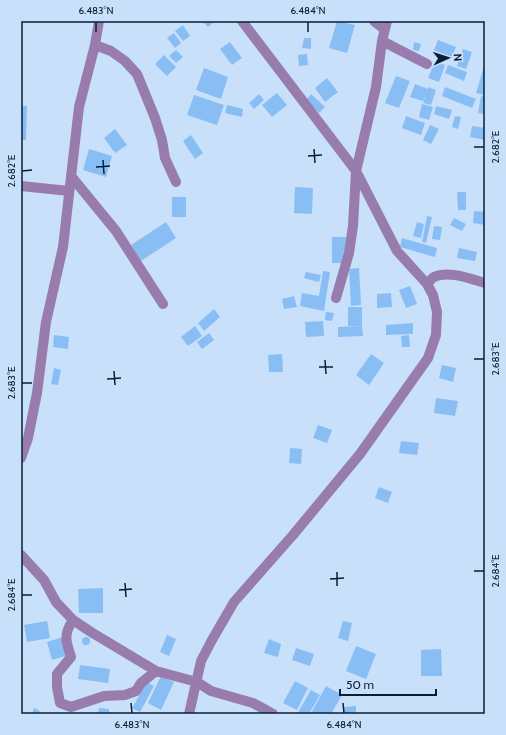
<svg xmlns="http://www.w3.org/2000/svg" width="506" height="735" viewBox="0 0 506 735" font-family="Cabin,sans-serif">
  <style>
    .building { fill: #89bef5 }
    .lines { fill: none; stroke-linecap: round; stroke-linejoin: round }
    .minor { stroke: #987cae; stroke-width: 10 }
    .ticks { fill: none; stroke: #071f36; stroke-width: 1.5 }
    .neatline { fill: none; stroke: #071f36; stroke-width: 1.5 }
    .ticks-label { font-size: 10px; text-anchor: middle; fill: #071f36 }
  </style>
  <rect width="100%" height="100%" fill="#c8e0f9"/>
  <path class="building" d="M202,21H215L208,27Z
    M337,21L355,25L347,53L329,48Z
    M183,25L190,36L183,41L175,31Z
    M174,33L181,43L175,48L167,38Z
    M304,38H311V49L302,48Z
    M438,40L456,47L451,58L434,50Z
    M230,42L242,58L232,65L220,49Z
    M414,42L421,44L419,51L413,50Z
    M463,49L472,52L466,69L457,66Z
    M176,50L183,57L176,63L169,56Z
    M307,54L308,65L299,66L298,55Z
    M164,55L176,67L167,76L155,64Z
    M435,61L445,65L439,82L428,78Z
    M485,63V90L484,95L476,93Z
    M448,65L467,72L464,81L445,73Z
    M204,68L228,77L221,99L196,90Z
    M396,76L410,81L399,108L385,103Z
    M327,78L338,92L325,102L315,88Z
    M415,84L428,89V87L436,90L431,105L423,103L426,94L423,101L410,97Z
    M445,87L476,99L472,108L442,96Z
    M277,93L287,105L272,117L262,105Z
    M259,94L264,100L254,109L249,103Z
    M311,94L325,107L319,113L306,100Z
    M194,95L224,105L217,125L187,115Z
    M481,96L485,97V114L478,113Z
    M422,104L433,107L429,120L419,117Z
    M227,105L243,109L242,117L225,113Z
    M21,106H27L26,140H21Z
    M436,106L452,110L449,119L434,114Z
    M406,116L425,123L421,135L402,128Z
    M455,116L461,117L458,129L452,127Z
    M430,125L439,129L431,144L423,140Z
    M472,126L485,128V140L470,137Z
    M115,129L127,145L115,153L104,138Z
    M191,135L203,153L195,159L183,141Z
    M89,149L112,156L106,177L83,170Z
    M295,187L313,188L312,214L294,213Z
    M457,192H466V210H458Z
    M172,197H186V217H172Z
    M474,211L485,212V225L473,223Z
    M427,216L432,217L426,243L422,242Z
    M454,218L466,224L462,231L450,225Z
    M166,222L176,238L141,261L131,245Z
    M417,222L424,224L421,238L413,236Z
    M434,226L442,227L440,240L432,239Z
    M332,237H346L345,263H332Z
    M402,238L437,248L435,257L400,247Z
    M459,248L477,252L475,261L457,258Z
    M359,268L361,305L351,306L349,269Z
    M323,271L330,272L324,311L300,306L302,293L319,296Z
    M306,272L321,275L319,282L304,278Z
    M410,286L417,304L406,308L399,290Z
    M391,293L392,307L377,308V294Z
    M294,296L297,307L284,309L282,299Z
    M348,307H362V326H348Z
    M214,309L220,317L204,331L198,323Z
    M326,312L334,313L332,321L325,320Z
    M323,321L324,336L306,337L305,322Z
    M413,323V334L386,335V325Z
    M195,326L202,336L188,346L181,337Z
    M362,326L363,336L338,337V327Z
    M209,333L214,340L202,349L197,342Z
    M54,335L69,337L68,349L53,347Z
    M409,335L410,347H402L401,336Z
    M282,354L283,372H269L268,355Z
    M371,354L384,363L369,385L356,375Z
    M442,365L456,368L453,382L439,378Z
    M54,368L61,370L58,385L51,384Z
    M436,398L458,401L455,416L434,413Z
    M318,425L332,430L327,443L313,438Z
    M401,441L419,443L417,455L399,453Z
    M290,448L302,449L301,464L289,463Z
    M379,487L392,492L388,503L375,498Z
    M103,588V613H79L78,589Z
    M47,621L50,638L27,642L24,625Z
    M343,621L352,623L348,641L338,638Z
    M167,635L176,639L169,656L160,652Z
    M63,637L69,655L52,660L47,642Z
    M82 641a4 4 0 1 1 8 0a4 4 0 1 1-8 0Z
    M269,639L281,644L278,657L264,653Z
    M356,646L376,654L366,679L346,671Z
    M296,648L314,654L310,666L292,660Z
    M441,649L442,676H421V650Z
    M80,665L110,669L108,683L78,679Z
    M161,676L174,682L161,710L148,703Z
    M295,681L308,688L297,710L283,703Z
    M147,682L154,686L140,712L132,708Z
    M326,686L342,695L331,714H313L311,713Z
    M311,690L320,695L309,714H297Z
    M356,706V714H343V707Z
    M34,708L40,711L38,714H32Z
    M99,708L109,709V714H98Z"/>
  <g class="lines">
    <path class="minor" d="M242,21L356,171L353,226L349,253L336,298
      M374,21L384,29
      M387,21L382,41L376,87L356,171L397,251L427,284
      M382,41L427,64
      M95,45L111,51L125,61L137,74L155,118L162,140L165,158L176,182
      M71,176L116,231L163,304
      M21,186L69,191
      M21,458L28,438L37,393L46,322L63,247L79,107L95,45L99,21
      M21,555L44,580L56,602L73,620L91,632L156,671L197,682L211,691L253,703L273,714
      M73,620C63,635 66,641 71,657L57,674V687L60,703L71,707L104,696L125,695L136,691L141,683L156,671
      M189,714L201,661L212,640L234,602L293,535L360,454L428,358L436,335L437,312L433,295L427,284C429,282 431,279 434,277C448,270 471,279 485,283"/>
  </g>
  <path class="ticks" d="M96,22V32M308,22V32M474,147H484M314,149L315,163M308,156L322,155M103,160L104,174M96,167L110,166M22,171L32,170M474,359H484M325,360L326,374M319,367H333M114,371L115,385M107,379L121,378M22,383H32M474,571H484M337,572V586M330,579L344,578M125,583L126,597M119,590L132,589M22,595H32M131,703L132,713M343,703L344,713"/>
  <rect width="506" height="735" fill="none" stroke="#c8e0f9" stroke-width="44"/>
  <g transform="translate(448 58) rotate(87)" stroke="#c8e0f9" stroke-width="3" paint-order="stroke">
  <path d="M0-3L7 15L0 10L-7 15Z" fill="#071f36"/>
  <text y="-6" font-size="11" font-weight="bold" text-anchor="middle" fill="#071f36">N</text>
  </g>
  <path d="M340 689v6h96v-6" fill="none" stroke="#071f36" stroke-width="2"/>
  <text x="346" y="689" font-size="12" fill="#071f36" stroke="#c8e0f9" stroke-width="3" paint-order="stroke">50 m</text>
  <rect x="22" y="22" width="462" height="691" class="neatline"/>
  <g class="ticks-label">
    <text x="96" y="14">6.483°N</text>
    <text x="308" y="14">6.484°N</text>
    <text transform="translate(495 147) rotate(-90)" y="4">2.682°E</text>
    <text transform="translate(11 171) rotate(-90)" y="4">2.682°E</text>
    <text transform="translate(495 359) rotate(-90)" y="4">2.683°E</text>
    <text transform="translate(11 383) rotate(-90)" y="4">2.683°E</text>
    <text transform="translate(495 571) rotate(-90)" y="4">2.684°E</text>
    <text transform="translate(11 595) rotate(-90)" y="4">2.684°E</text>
    <text x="132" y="728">6.483°N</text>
    <text x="344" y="728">6.484°N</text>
  </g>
</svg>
